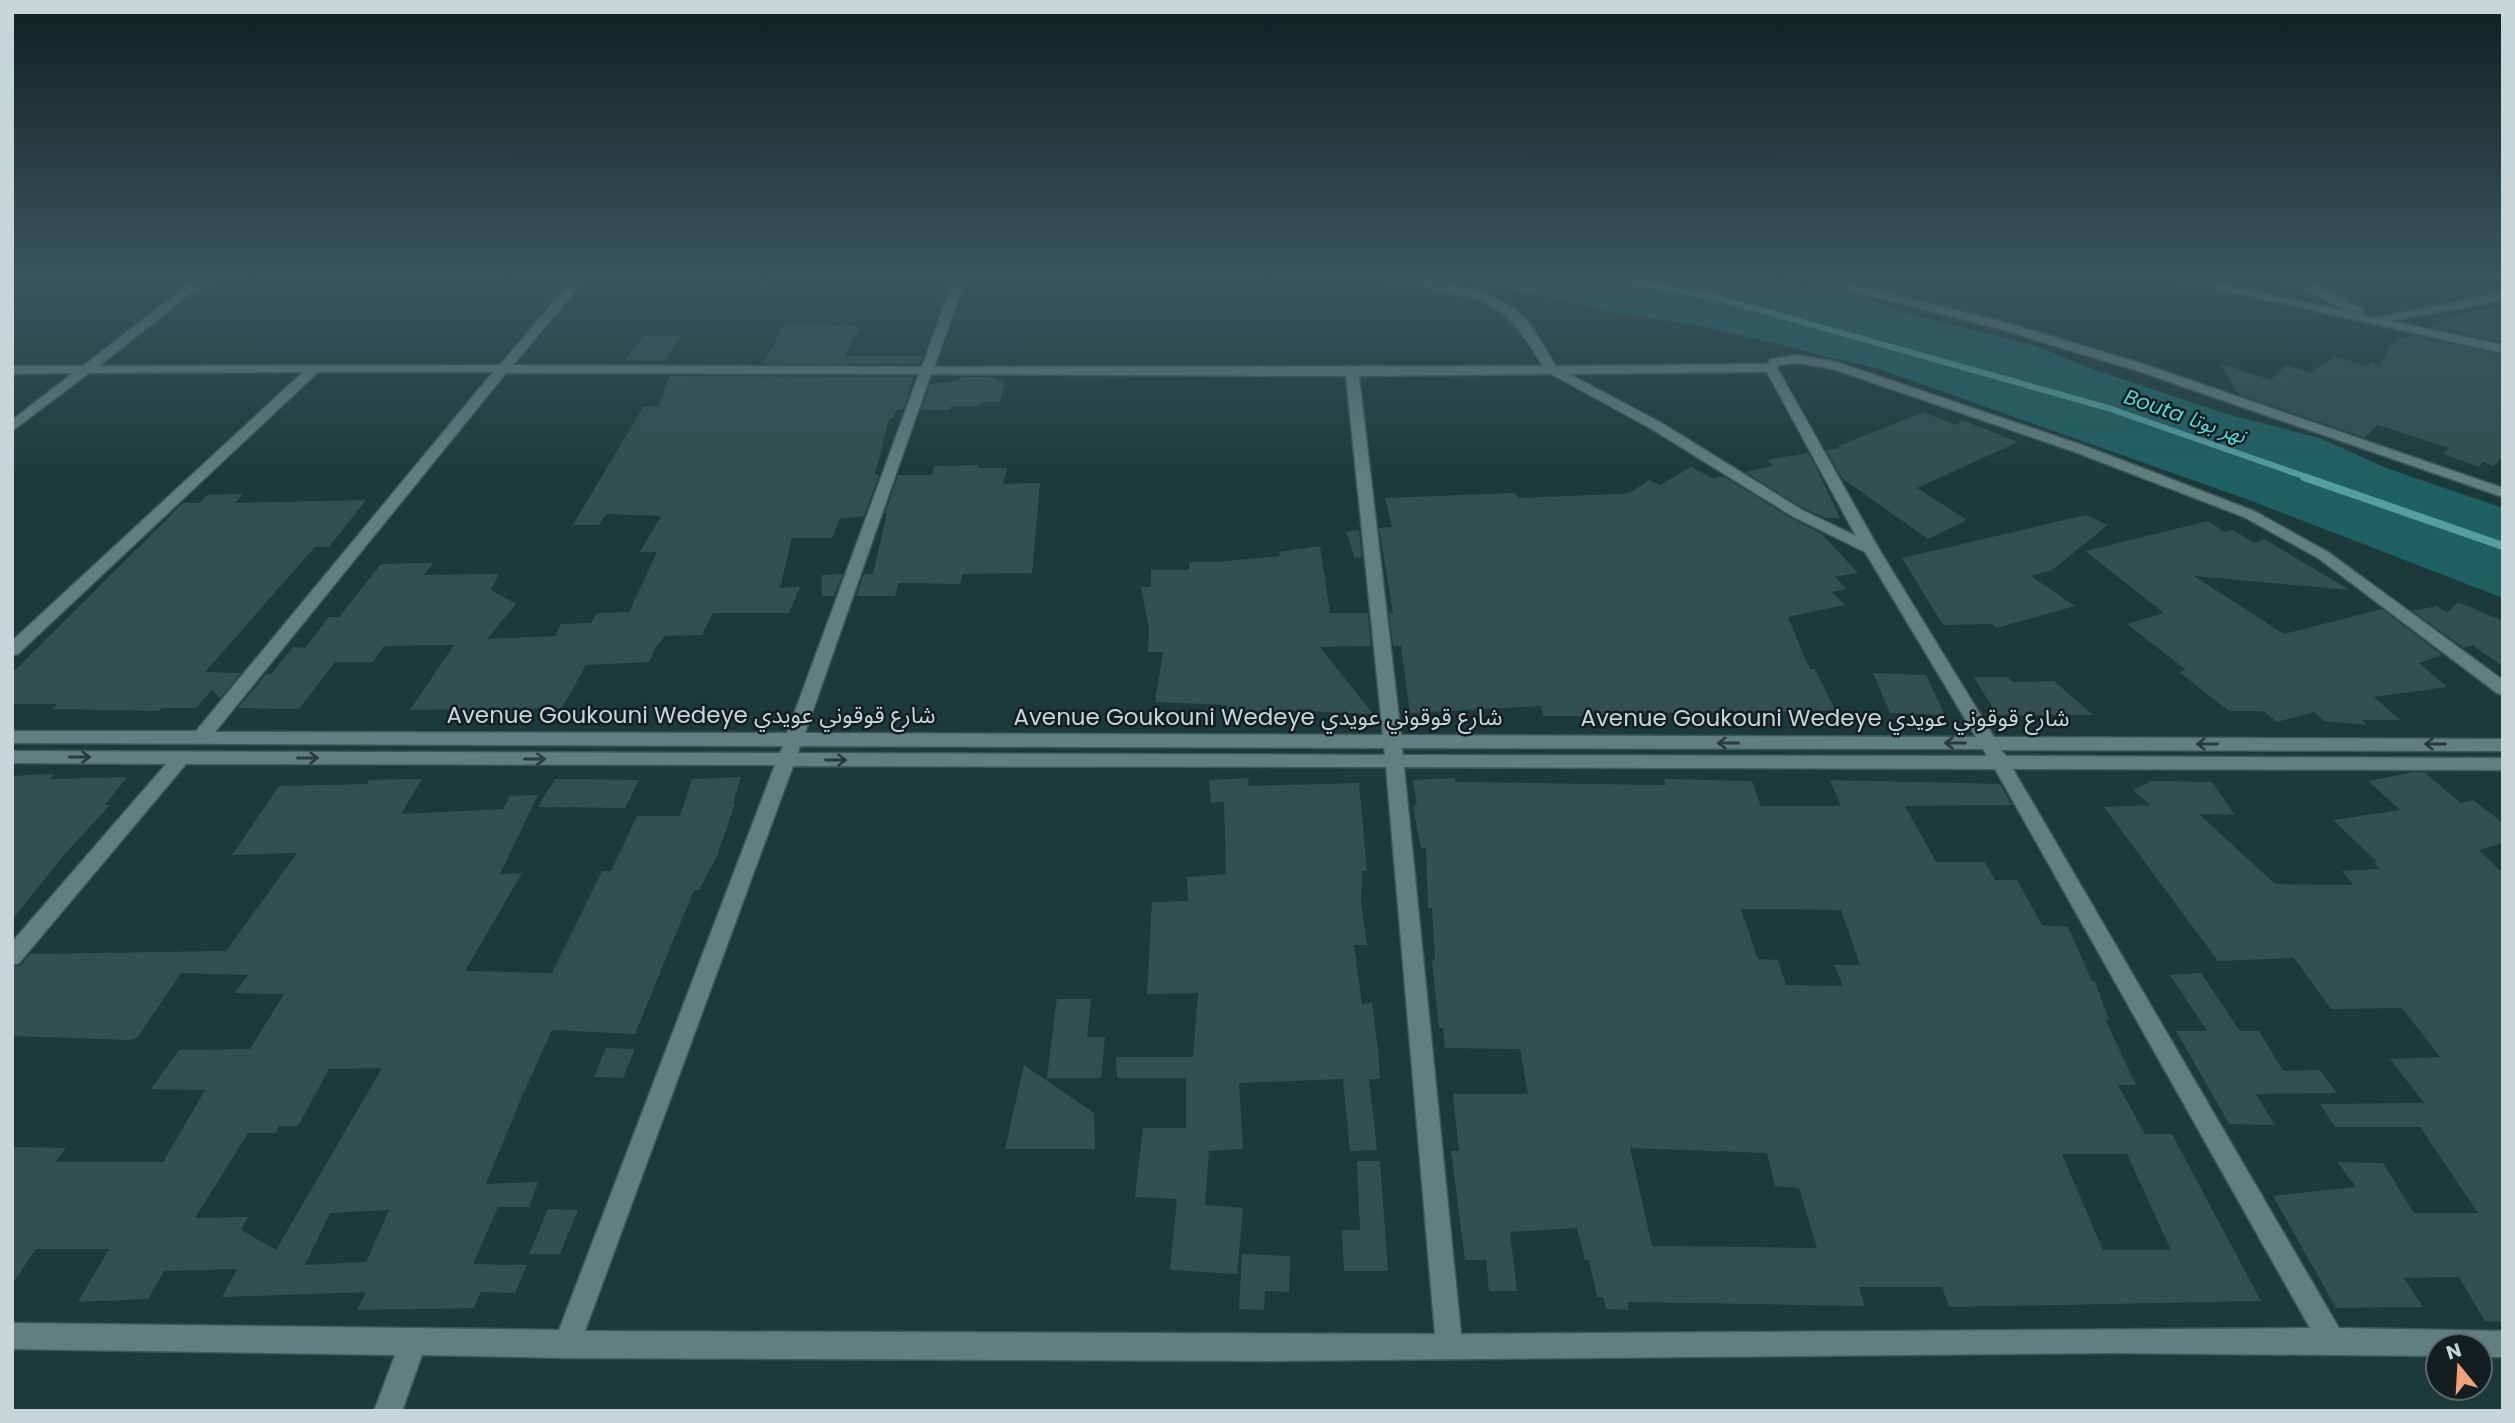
<svg xmlns="http://www.w3.org/2000/svg" width="2515" height="1423" viewBox="0 0 2515 1423" font-family="Poppins,'Noto Sans Arabic',sans-serif">
  <style>
    .green { fill: #1f6163 }
    .lines { fill: none; stroke-linecap: round; stroke-linejoin: round }
    .stream-far1 { stroke: #559fa1; stroke-width: 6 }
    .stream { stroke: #559fa1; stroke-width: 8 }
    .building { fill: #334f50; fill-rule: evenodd }
    .minor-casing { stroke: #3e5757; stroke-width: 3 }
    .minor { fill: #617f80; fill-rule: evenodd }
    .oneway { stroke: #2a3b3c }
    .labels { text-anchor: middle; dominant-baseline: central; stroke-width: 5; stroke-linejoin: round; paint-order: stroke }
    .far-water-label { font-size: 21px; font-style: italic; fill: #57d7da; stroke: #121e1f }
    .street-label { font-size: 23px; fill: #c6d6d6; stroke: #121e1f }
  </style>
  <rect width="100%" height="100%" fill="#1d3a3a"/>
  <path class="green" d="M1435,277H1750L1864,297L1898,311L2036,346L2087,367L2227,414L2320,438L2386,468L2503,508V598L2249,500L1879,369L1703,326L1610,312L1540,295Z"/>
  <g class="lines">
    <path class="stream-far1" d="M1605,277L1710,296L2108,408L2309,478"/>
    <path class="stream" d="M2304,477L2503,546"/>
  </g>
  <path class="building" d="M2503,304V342L2431,327L2455,316Z
    M784,325L860,326L845,356H922L919,364H763Z
    M644,335H682L666,361L625,360Z
    M2411,335L2503,355V455L2494,466L2483,462L2479,467L2443,454L2450,448L2377,425L2365,438L2238,394L2219,363L2271,380L2286,365L2311,373L2334,356L2368,366L2371,362L2380,364L2392,343Z
    M669,376L914,377L903,410H896L893,418L889,419L875,475H879L864,516L840,519L832,538H792L780,588L800,587L789,613H713L702,635L665,636L656,647L649,662L586,665L562,708L410,710L454,645L384,646L373,662H335L299,709L238,708L266,674H271L293,647L305,648L329,617H339L381,564L433,563L424,575L499,574L491,590L516,604L487,639L555,636L561,624L591,623L597,613L629,612L657,552H640L661,516L606,514L599,525H573L643,407L659,406Z
    M963,377H989L1005,382L1000,402H983L979,406H951L950,410H921L930,384L957,381Z
    M1923,412L1956,425L1962,420L2018,442L1917,488L1967,520L1928,539L1842,478L1826,450L1840,448L1838,446Z
    M1808,453L1816,467L1840,518H1825L1803,508L1745,472L1773,466L1767,460Z
    M979,465L978,468H1007L1003,484L1040,483L1032,573L963,574L960,584L899,583L895,596H856L864,574H873L887,513H885L898,475H932L934,466Z
    M1691,467L1713,478L1723,476L1791,518L1822,534L1858,573L1835,577L1847,589L1832,592L1845,605L1788,617L1806,661L1811,669H1815L1835,710L1734,713L1606,712L1607,716H1543L1541,706L1410,713L1401,646H1393L1389,613H1393L1379,528L1392,527L1385,498L1515,493L1518,498L1620,494L1631,492L1649,480L1660,485Z
    M243,494L235,503L366,500L329,547H315L205,672L241,673L220,698L212,690L196,708H162L159,711L52,709L57,704H12V673L183,503H200L207,495Z
    M2086,515L2108,525L2052,570L2031,576L2075,606L1997,628L1992,624L1943,625L1902,558Z
    M2208,521L2225,532L2233,530L2254,543L2264,539L2350,590L2194,576L2284,634L2382,609L2442,655L2419,663L2447,687L2374,697L2400,720H2362L2367,725L2324,721L2314,712L2277,722L2263,711H2229L2179,672L2186,670L2127,624L2164,613L2085,551Z
    M1359,530L1362,557L1355,558L1346,532Z
    M1320,546L1330,613H1368L1371,646L1320,647L1373,714L1279,710V712L1227,711V705L1155,702L1163,652H1148L1149,629L1141,587H1151V570H1189V562H1217L1280,556L1279,552Z
    M843,574L834,596H822V575Z
    M2458,602L2503,621V666L2472,645L2464,648L2412,611L2437,606L2447,613Z
    M1873,673L1926,675L1945,715L1890,713Z
    M1974,677H2007L2013,682L2054,681L2093,715H1997Z
    M2414,772H2424L2461,803L2473,800L2503,823V843L2479,850L2503,874V1322L2485,1321L2459,1277L2404,1278L2423,1307L2336,1308L2273,1196L2356,1187L2337,1162L2383,1163L2414,1213H2478L2420,1127H2335L2320,1104L2424,1103L2390,1059L2440,1057L2402,1008L2331,1009L2294,958L2218,961L2104,807L2150,805L2133,790L2151,781L2212,782L2235,815L2199,814L2275,884L2353,885L2342,871L2380,869L2374,862H2377L2333,820L2400,810L2368,781Z
    M54,774L50,779L127,777L105,805H110L63,856L12,920V776Z
    M741,777L733,804H735L717,856L699,890H694L635,1034L552,1030L520,1101L486,1184L538,1182L529,1207H498L473,1264L527,1265L515,1293L481,1292L474,1308L357,1310L366,1292L222,1297L237,1269L164,1271L148,1299L78,1302L109,1249H36L12,1284V1147L66,1148L55,1162H163L205,1090L151,1089L179,1050L250,1049L284,994L235,993L248,975L181,973L137,1038L130,1040L12,1036V967L21,965L30,954L226,951L297,853L232,855L279,786L367,784L369,780L422,779L401,814L503,809L510,796L538,795L500,874L522,873L465,971L552,973L602,871H611L637,816H680L692,779ZM382,1068L276,1250L241,1230L248,1217L195,1218L248,1133H276L279,1126H298L329,1069ZM389,1210L366,1262L305,1265L330,1213Z
    M1248,778L1249,786L1359,783L1367,871H1362L1361,902L1367,945H1354L1362,1004L1372,1003L1378,1050L1380,1079H1369L1377,1150L1350,1151L1343,1079L1239,1083L1243,1149L1209,1151L1205,1205L1243,1208L1237,1274L1170,1270L1177,1199L1135,1197L1143,1128H1186V1078H1117L1116,1057H1193L1198,993L1147,994L1152,902L1188,901L1187,877L1226,874L1224,802L1211,803L1209,780Z
    M1455,778V782L1666,785L1664,779L1752,781L1761,806H1841L1830,780L2000,784L2012,805L1905,806L1936,862H1985L1995,880H2017L2042,925L2068,927L2092,981H2095L2109,1020L2105,1019L2136,1085H2118L2145,1134H2172L2261,1301L1949,1307L1942,1287H1859L1865,1306L1628,1302L1629,1310L1606,1309L1603,1297H1597L1589,1260H1585L1577,1228L1510,1232L1517,1291H1489L1486,1260H1465L1451,1151H1459L1453,1094H1528L1520,1049L1445,1048L1443,1028H1439L1432,960H1435L1432,908H1428L1426,848H1421L1415,818L1414,805H1417L1413,780ZM1741,909L1841,910L1860,965H1834L1843,986L1786,985L1778,960L1758,959ZM1630,1148L1767,1153L1775,1186L1799,1188L1817,1248L1652,1246ZM2062,1154H2127L2171,1250H2103Z
    M555,779L639,780L625,808L538,807Z
    M2201,973L2240,1031H2259L2283,1071L2320,1070L2337,1093L2256,1094L2275,1125L2229,1124L2176,1031H2207L2170,975Z
    M1057,999H1091L1087,1037H1105L1101,1078H1047Z
    M606,1048L635,1049L623,1078L594,1077Z
    M1024,1065L1094,1113L1095,1149H1005Z
    M1357,1161H1380L1388,1271H1344L1342,1230H1360Z
    M548,1209L578,1210L560,1254H529Z
    M1242,1254L1290,1256L1289,1292L1265,1291L1264,1310L1239,1309Z"/>
  <g class="lines">
    <defs>
      <path id="minor" d="M198,277H211L99,366L500,365L575,277H587L513,365L922,367L954,277H966L934,367L1543,366C1525,338 1512,313 1480,300L1379,277C1419,277 1500,287 1526,320C1538,334 1546,351 1556,366L1767,364L1771,359L1797,355L1836,362L2085,446L2254,511L2328,552L2503,680V695L2497,693L2318,558L2244,517L2075,452L1833,369L1797,363L1779,365L1777,368L1879,549L1994,737L2503,739V751L2001,750L2006,756L2503,758V770L2013,769L2339,1328L2503,1331V1357H2480V1346H2438V1356L2109,1353L1272,1361L567,1358L422,1355L402,1411H374L395,1355L12,1349V1323L559,1330L775,765L186,764L19,963L12,965V942L166,764L12,763V751L780,753L783,746L12,743V731H196L493,372H318L18,654L12,655V641L303,372L89,373L12,431V420L73,373L12,374V366H83ZM1767,372L1856,536L1802,510L1660,422L1569,374ZM506,373L919,374L787,733L215,732ZM931,374L1346,376L1383,735L805,733ZM1551,374L1650,428L1792,516L1865,552L1976,737L1401,735L1359,376ZM800,746L1384,748L1385,755L798,753ZM1402,748L1983,749L1987,756L1403,755ZM793,766L1386,767L1435,1334L585,1331ZM1404,767L1995,769L2310,1328L1461,1334Z
        M1798,277H1819L2007,323L2143,364L2503,488V497L2135,370L1999,329Z
        M2164,277H2187L2349,312L2282,277H2297L2362,309L2364,312L2361,315L2375,318L2503,293V300L2391,321L2503,345V353Z"/>
    </defs>
    <use href="#minor" class="minor-casing"/>
    <use href="#minor" class="minor"/>
  </g>
  <defs><path id="oneway-shaft" d="M-6 0H5M1.5-3L5.5 0L1.5 3" fill="none" stroke-width="1.6" stroke-linecap="round" stroke-linejoin="round" transform="scale(1.75)"/></defs>
  <g class="oneway">
    <use href="#oneway-shaft" transform="translate(1728 743) rotate(-180)"/>
    <use href="#oneway-shaft" transform="translate(1955 743) rotate(-180)"/>
    <use href="#oneway-shaft" transform="translate(2207 744) rotate(-180)"/>
    <use href="#oneway-shaft" transform="translate(2435 744) rotate(-180)"/>
    <use href="#oneway-shaft" transform="translate(80 757)"/>
    <use href="#oneway-shaft" transform="translate(308 758)"/>
    <use href="#oneway-shaft" transform="translate(535 759)"/>
    <use href="#oneway-shaft" transform="translate(836 760)"/>
  </g>
  <linearGradient id="sky" x2="0" y2="1"><stop stop-color="#102020"/><stop offset="0.58" stop-color="#3a5560"/><stop offset="1" stop-color="#3a5560" stop-opacity="0"/></linearGradient>
  <rect width="2515" height="477" fill="url(#sky)"/>
  <g class="labels">
    <g class="far-water-label">
      <text transform="translate(2185 416) rotate(19)">Bouta نهر بوتا</text>
    </g>
    <g class="street-label">
      <text x="691" y="715">Avenue Goukouni Wedeye شارع قوقوني عويدي</text>
      <text x="1258" y="717">Avenue Goukouni Wedeye شارع قوقوني عويدي</text>
      <text x="1825" y="718">Avenue Goukouni Wedeye شارع قوقوني عويدي</text>
    </g>
  </g>
  <rect width="2515" height="1423" fill="none" stroke="#c6d6d6" stroke-width="28"/>
  <g transform="translate(2459 1367) rotate(342)"><circle r="33" fill="#121e1f" stroke="#5a6868" stroke-width="2"/>
  <path d="M0-5L12 26L0 18L-12 26Z" fill="#f0a27a"/>
  <text y="-10" font-size="19" font-weight="bold" text-anchor="middle" fill="#c6d6d6">N</text>
  </g>
</svg>
